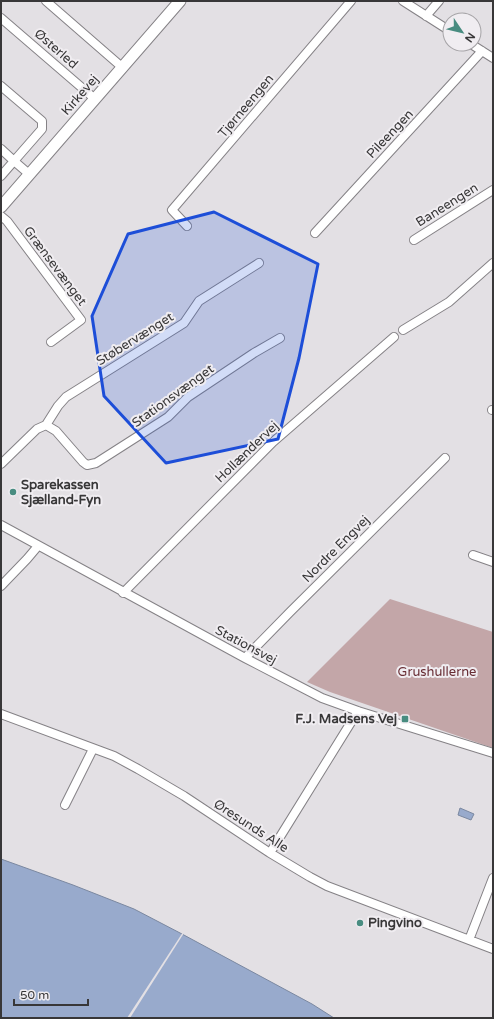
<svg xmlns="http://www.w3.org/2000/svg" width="494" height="1019" viewBox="0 0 494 1019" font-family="'Varela Round',sans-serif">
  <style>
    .green { fill: #c3a6a8 }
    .water { fill: #98aacc; stroke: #7b88a0 }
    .pier { fill: #e3e0e4 }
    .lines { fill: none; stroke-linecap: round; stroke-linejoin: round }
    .street-casing { stroke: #858286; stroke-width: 10 }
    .secondary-casing { stroke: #858286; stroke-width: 13 }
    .street { stroke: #fff; stroke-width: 8 }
    .secondary { stroke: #fff; stroke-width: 11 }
    .marked { fill: #1d4ed8; fill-opacity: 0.2; stroke: #1d4ed8; stroke-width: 3; stroke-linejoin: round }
    .poi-dot { fill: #488c80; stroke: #f0edf1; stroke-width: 1.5 }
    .labels { text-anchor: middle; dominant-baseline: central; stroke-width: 4; stroke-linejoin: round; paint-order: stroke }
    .street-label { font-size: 13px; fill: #383738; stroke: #f0edf1 }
    .poi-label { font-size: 13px; font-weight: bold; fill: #383738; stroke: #f0edf1; text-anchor: start }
    .park-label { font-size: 13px; fill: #692e35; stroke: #f0edf1 }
  </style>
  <rect width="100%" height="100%" fill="#e3e0e4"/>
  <path class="green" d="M390,599L493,632V748L330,692L307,682Z"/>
  <path class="water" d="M460,808L474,814L471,820L458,815Z
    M1,859L73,885L134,909L182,934L312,1004L334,1018H1Z"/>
  <path class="pier" d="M183,932L184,933L130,1018H127Z"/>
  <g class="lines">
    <defs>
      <path id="street" d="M46,1L123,68
        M403,1L450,31
        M426,16L439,1
        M1,18L95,99
        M471,44L493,58
        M1,86L42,121V129L14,161L29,174
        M1,149L14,161L1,176
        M1,216L7,221L81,320L51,342
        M187,226L172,210L351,1
        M315,233L482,51
        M414,240L493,190
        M403,330L449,302L493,263
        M492,410H493
        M46,425L56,431L83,462L87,465L96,463L168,417L188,397L254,353L280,338
        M46,425L58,406L66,397L184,323L199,301L259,263
        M1,464L37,429L46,425
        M1,525L245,658L322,698L358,711L493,753
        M473,555L493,562
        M1,586L27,559L38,546
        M123,593L273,442L394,337
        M245,658L290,612L445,458
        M1,714L114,756L138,769L184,796L270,853L310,877L327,886L493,949
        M65,805L93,749
        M270,853L358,711
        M469,940L493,878"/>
      <path id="secondary" d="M1,207L180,1"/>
    </defs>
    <use href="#street" class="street-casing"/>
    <use href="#secondary" class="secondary-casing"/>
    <use href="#street" class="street"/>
    <use href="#secondary" class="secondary"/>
  </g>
  <path class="marked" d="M214,212L318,264L299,358L278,439L166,463L104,396L92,316L128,234Z"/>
  <g class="poi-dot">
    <circle cx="13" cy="492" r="4"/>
    <rect x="401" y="715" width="8" height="8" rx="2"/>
    <circle cx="360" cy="923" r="4"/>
  </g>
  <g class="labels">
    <g class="street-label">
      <text transform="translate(56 49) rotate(41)">Østerled</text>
      <text transform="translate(80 95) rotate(-49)">Kirkevej</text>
      <text transform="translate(246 106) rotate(-50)">Tjørneengen</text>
      <text transform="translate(390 134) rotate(-47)">Pileengen</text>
      <text transform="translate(447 205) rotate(-32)">Baneengen</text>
      <text transform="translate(55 266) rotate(53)">Grænsevænget</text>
      <text transform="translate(135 339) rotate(-32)">Støbervænget</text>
      <text transform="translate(173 396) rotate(-36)">Stationsvænget</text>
      <text transform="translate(247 452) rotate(-44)">Hollændervej</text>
      <text transform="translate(336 549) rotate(-45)">Nordre Engvej</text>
      <text transform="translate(246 645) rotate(28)">Stationsvej</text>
      <text transform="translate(251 826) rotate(33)">Øresunds Alle</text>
    </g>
    <g class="poi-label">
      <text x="21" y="485">Sparekassen<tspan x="21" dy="15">Sjælland-Fyn</tspan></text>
      <text x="397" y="719" text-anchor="end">F.J. Madsens Vej</text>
      <text x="368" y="923">Pingvino</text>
    </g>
    <g class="park-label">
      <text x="437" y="672">Grushullerne</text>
    </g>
  </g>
  <rect width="494" height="1019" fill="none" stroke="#383738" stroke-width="4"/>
  <g transform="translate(462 32) rotate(125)"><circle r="19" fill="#f0edf1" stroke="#a6a4a7"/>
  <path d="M0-3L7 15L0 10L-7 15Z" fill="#488c80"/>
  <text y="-6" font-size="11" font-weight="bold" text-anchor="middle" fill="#383738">N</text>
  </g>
  <path d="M14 999v6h74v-6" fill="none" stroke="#383738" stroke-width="2"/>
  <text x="20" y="999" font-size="12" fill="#383738" stroke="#f0edf1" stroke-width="3" paint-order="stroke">50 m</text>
</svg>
